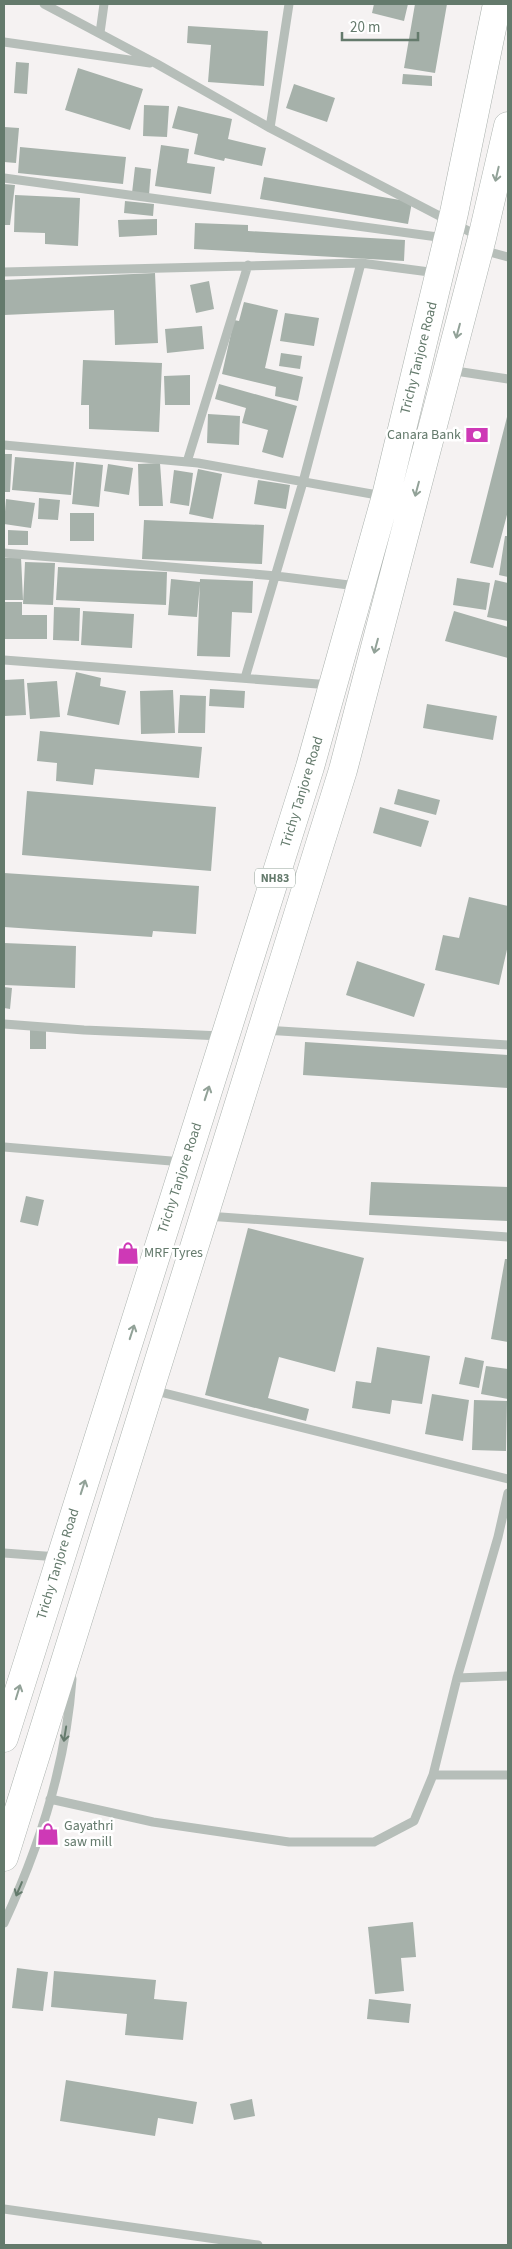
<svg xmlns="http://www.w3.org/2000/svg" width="512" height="2249" viewBox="0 0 512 2249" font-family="'Source Sans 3',sans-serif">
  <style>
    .building { fill: #a6b1aa }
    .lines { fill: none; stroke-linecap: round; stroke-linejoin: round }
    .highway-casing { stroke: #abb2ae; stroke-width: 29 }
    .minor { stroke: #b6beb9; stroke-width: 9 }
    .highway { stroke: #fff; stroke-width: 28 }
    .oneway { stroke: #92a298 }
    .oneway2 { stroke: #647a6c }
    .labels { text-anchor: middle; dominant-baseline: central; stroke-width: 5; stroke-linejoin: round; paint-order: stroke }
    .shield { fill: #fff; stroke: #92a298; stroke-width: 1 }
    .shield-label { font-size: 12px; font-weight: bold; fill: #647a6c }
    .street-label { font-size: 14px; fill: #647a6c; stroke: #fff }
    .poi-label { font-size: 14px; fill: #647a6c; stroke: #fff; text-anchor: start }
  </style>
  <rect width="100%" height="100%" fill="#f5f2f2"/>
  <path class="building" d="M374,4H408L404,21L372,13Z
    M415,4H447L435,73L404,68Z
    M188,26L268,31L264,86L208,82L211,45L187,43Z
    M16,62L29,63L27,94L14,93Z
    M78,68L143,89L130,130L65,110Z
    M403,74L432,76V86L402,84Z
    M294,84L335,98L327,122L286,108Z
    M144,105L169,106L167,137L143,136Z
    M178,106L232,119L228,139L266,148L262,166L225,158L224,161L194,154L198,134L172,128Z
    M4,127L19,128L16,163L4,162Z
    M161,145L189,149L187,163L215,167L211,194L155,186Z
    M20,147L126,157L123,184L18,173Z
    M135,167L151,169L149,195L132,193Z
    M264,177L412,202L408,224L260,199Z
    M4,184L15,185L10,225H4Z
    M15,195L80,198L78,246L45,244V233L14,232Z
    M125,201L154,204L153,216L124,213Z
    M157,219V235L119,237L118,220Z
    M195,223L248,225V231L405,240L404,261L194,249Z
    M155,273L158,343L115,345L114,310L4,315V280Z
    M209,281L214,309L196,313L190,285Z
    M244,302L278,310L265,368L303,377L298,401L275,396L276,387L222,374L234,320L239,321Z
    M285,313L319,318L314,346L280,341Z
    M202,326L204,349L167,353L165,329Z
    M281,353L302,356L300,369L279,366Z
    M83,360L162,363L159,432L89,429V405H81Z
    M190,375V405H165L164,376Z
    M219,384L297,406L283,458L262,452L268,430L242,423L246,408L215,399Z
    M508,413V511L493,568L470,563Z
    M208,414L240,416L239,445L207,443Z
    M4,454H12L10,492H4Z
    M15,457L74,462L71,495L12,490Z
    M76,462L103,465L99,507L72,504Z
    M160,463L163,506H139L138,464Z
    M108,464L133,468L129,495L104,491Z
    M198,469L222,474L213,519L189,514Z
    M174,470L193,473L189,506L170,503Z
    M258,480L290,485L286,509L254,504Z
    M39,498L60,500L58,520L38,519Z
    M6,499L35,503L31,528L4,524Z
    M70,513H94V541H70Z
    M144,520L264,525L262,564L142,559Z
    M8,530L28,531V545H8Z
    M505,536H508V577L499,575Z
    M21,557L23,600H4V558Z
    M25,562L55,563L53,605L23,604Z
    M58,567L167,572L166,605L56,600Z
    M457,578L490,583L486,610L453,605Z
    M171,579L200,582L197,617L168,615Z
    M200,579L253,581L252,613L232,612L230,657L197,656Z
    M495,580L508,583V621L487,617Z
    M4,602H22V615H47V639H4Z
    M54,607L80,608L79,641L53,640Z
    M83,611L134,614L132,648L81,645Z
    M454,611L508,627V658L445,641Z
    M76,672L101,678L100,686L126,691L119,725L67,715Z
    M24,679L26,715L4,716V680Z
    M57,681L60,717L30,719L27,683Z
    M210,689L245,691L244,708L209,706Z
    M173,690L175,733L141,734L140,691Z
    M180,695L206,696L205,733H178Z
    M427,704L497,716L493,740L423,728Z
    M40,731L202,747L199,778L95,769L93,785L56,781L57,763L37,761Z
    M398,789L440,800L436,815L394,804Z
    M27,791L216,807L211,871L22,855Z
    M380,807L429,821L421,847L373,833Z
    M4,873L199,886L196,934L153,931L152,937L4,927Z
    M469,897L508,906V945L499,985L435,970L443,935L459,938Z
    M4,943L76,946L75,988L4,985Z
    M357,961L425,984L414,1017L346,995Z
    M4,987L12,988L10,1009L4,1008Z
    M30,1030H46V1049H30Z
    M305,1042L508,1055V1088L303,1075Z
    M371,1182L508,1187V1221L369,1215Z
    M26,1196L44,1200L38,1226L20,1222Z
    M248,1228L364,1258L335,1372L279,1357L268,1398L309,1409L306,1421L205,1395Z
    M505,1259H508V1342L491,1339Z
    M377,1347L430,1356L422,1404L392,1400L390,1414L352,1408L356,1381L371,1383Z
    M465,1357L484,1361L479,1388L459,1384Z
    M486,1366L508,1369V1399L481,1394Z
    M432,1394L469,1400L463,1441L425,1434Z
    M474,1400L507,1401L506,1451L472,1450Z
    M413,1922L416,1957L401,1958L404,1991L375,1994L368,1927Z
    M17,1968L48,1972L43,2011L12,2008Z
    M54,1971L156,1980L154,1999L187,2002L183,2040L125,2035L127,2014L51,2007Z
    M369,1999L411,2004L409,2023L367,2019Z
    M66,2080L197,2102L193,2124L158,2118L155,2136L60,2121Z
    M252,2099L255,2116L234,2120L230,2104Z"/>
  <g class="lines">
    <defs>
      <path id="highway" d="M4,1738L310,767L386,496L454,213L497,4
        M4,1857L343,770L482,238L508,126"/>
    </defs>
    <use href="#highway" class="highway-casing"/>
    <path class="minor" d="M44,4L157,64L270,128L480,237
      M100,33L104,4
      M4,42L150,63
      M270,128L289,4
      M4,178L445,238
      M482,250L508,257
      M4,272L361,263L437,273
      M449,370L508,379
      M4,445L198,463L383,496
      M187,462L248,265
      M4,553L276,576L357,586
      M4,660L331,685
      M245,678L303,482L361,263
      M4,1024L84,1030L222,1036
      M264,1030L508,1045
      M4,1147L183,1162
      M207,1216L508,1237
      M152,1390L508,1479
      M4,1553L58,1557
      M457,1678L508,1676
      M433,1775H508
      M50,1799L153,1822L289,1842H374L414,1821L433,1775L457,1678L498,1537L508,1493
      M4,1923C40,1846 66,1764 72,1679
      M4,2209L258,2245"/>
    <use href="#highway" class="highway"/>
  </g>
  <defs><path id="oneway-shaft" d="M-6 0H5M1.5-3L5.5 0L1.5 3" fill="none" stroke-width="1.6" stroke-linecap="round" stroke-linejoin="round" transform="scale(1.25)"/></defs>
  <g class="oneway">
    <use href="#oneway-shaft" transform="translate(497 174) rotate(103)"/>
    <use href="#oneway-shaft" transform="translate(458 331) rotate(105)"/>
    <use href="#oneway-shaft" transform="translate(417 489) rotate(105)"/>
    <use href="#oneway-shaft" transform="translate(376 646) rotate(105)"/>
    <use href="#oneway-shaft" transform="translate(207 1093) rotate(-72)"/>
    <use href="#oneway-shaft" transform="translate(132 1332) rotate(-72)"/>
    <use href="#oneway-shaft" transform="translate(83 1487) rotate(-72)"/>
    <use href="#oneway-shaft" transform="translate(18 1692) rotate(-73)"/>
  </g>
  <g class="oneway2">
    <use href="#oneway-shaft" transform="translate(65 1734) rotate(99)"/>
    <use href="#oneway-shaft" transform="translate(19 1889) rotate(113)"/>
  </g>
  <defs>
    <symbol id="bank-bare" viewBox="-9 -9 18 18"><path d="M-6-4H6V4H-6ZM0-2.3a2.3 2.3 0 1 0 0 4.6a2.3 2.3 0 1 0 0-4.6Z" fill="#ce39b6" stroke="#fff" stroke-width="2.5" paint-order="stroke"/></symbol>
    <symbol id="shop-bare" viewBox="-9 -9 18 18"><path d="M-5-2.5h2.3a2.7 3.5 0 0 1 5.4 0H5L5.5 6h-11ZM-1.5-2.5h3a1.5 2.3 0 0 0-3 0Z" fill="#ce39b6" stroke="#fff" stroke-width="2.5" paint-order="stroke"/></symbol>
  </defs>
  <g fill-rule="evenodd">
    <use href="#bank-bare" x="461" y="419" width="32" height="32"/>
    <use href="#shop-bare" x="112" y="1237" width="32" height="32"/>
    <use href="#shop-bare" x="32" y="1818" width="32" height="32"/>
  </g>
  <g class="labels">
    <rect class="shield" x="255" y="868.5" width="40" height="19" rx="4"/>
    <g class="shield-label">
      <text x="275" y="878">NH83</text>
    </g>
    <g class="street-label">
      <text transform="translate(419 358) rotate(-76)">Trichy Tanjore Road</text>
      <text transform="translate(302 792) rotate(-73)">Trichy Tanjore Road</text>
      <text transform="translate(180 1178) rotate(-72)">Trichy Tanjore Road</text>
      <text transform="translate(58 1564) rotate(-73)">Trichy Tanjore Road</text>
    </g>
    <g class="poi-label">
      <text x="461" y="435" text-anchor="end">Canara Bank</text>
      <text x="144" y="1253">MRF Tyres</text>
      <text x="64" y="1826">Gayathri<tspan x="64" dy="16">saw mill</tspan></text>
    </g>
  </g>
  <rect width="512" height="2249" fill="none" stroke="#647a6c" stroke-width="10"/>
  <path d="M342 32v8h76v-8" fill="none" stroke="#647a6c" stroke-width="2.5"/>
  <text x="350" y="32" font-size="15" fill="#647a6c" stroke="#ffffff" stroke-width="4" paint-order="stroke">20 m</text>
</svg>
